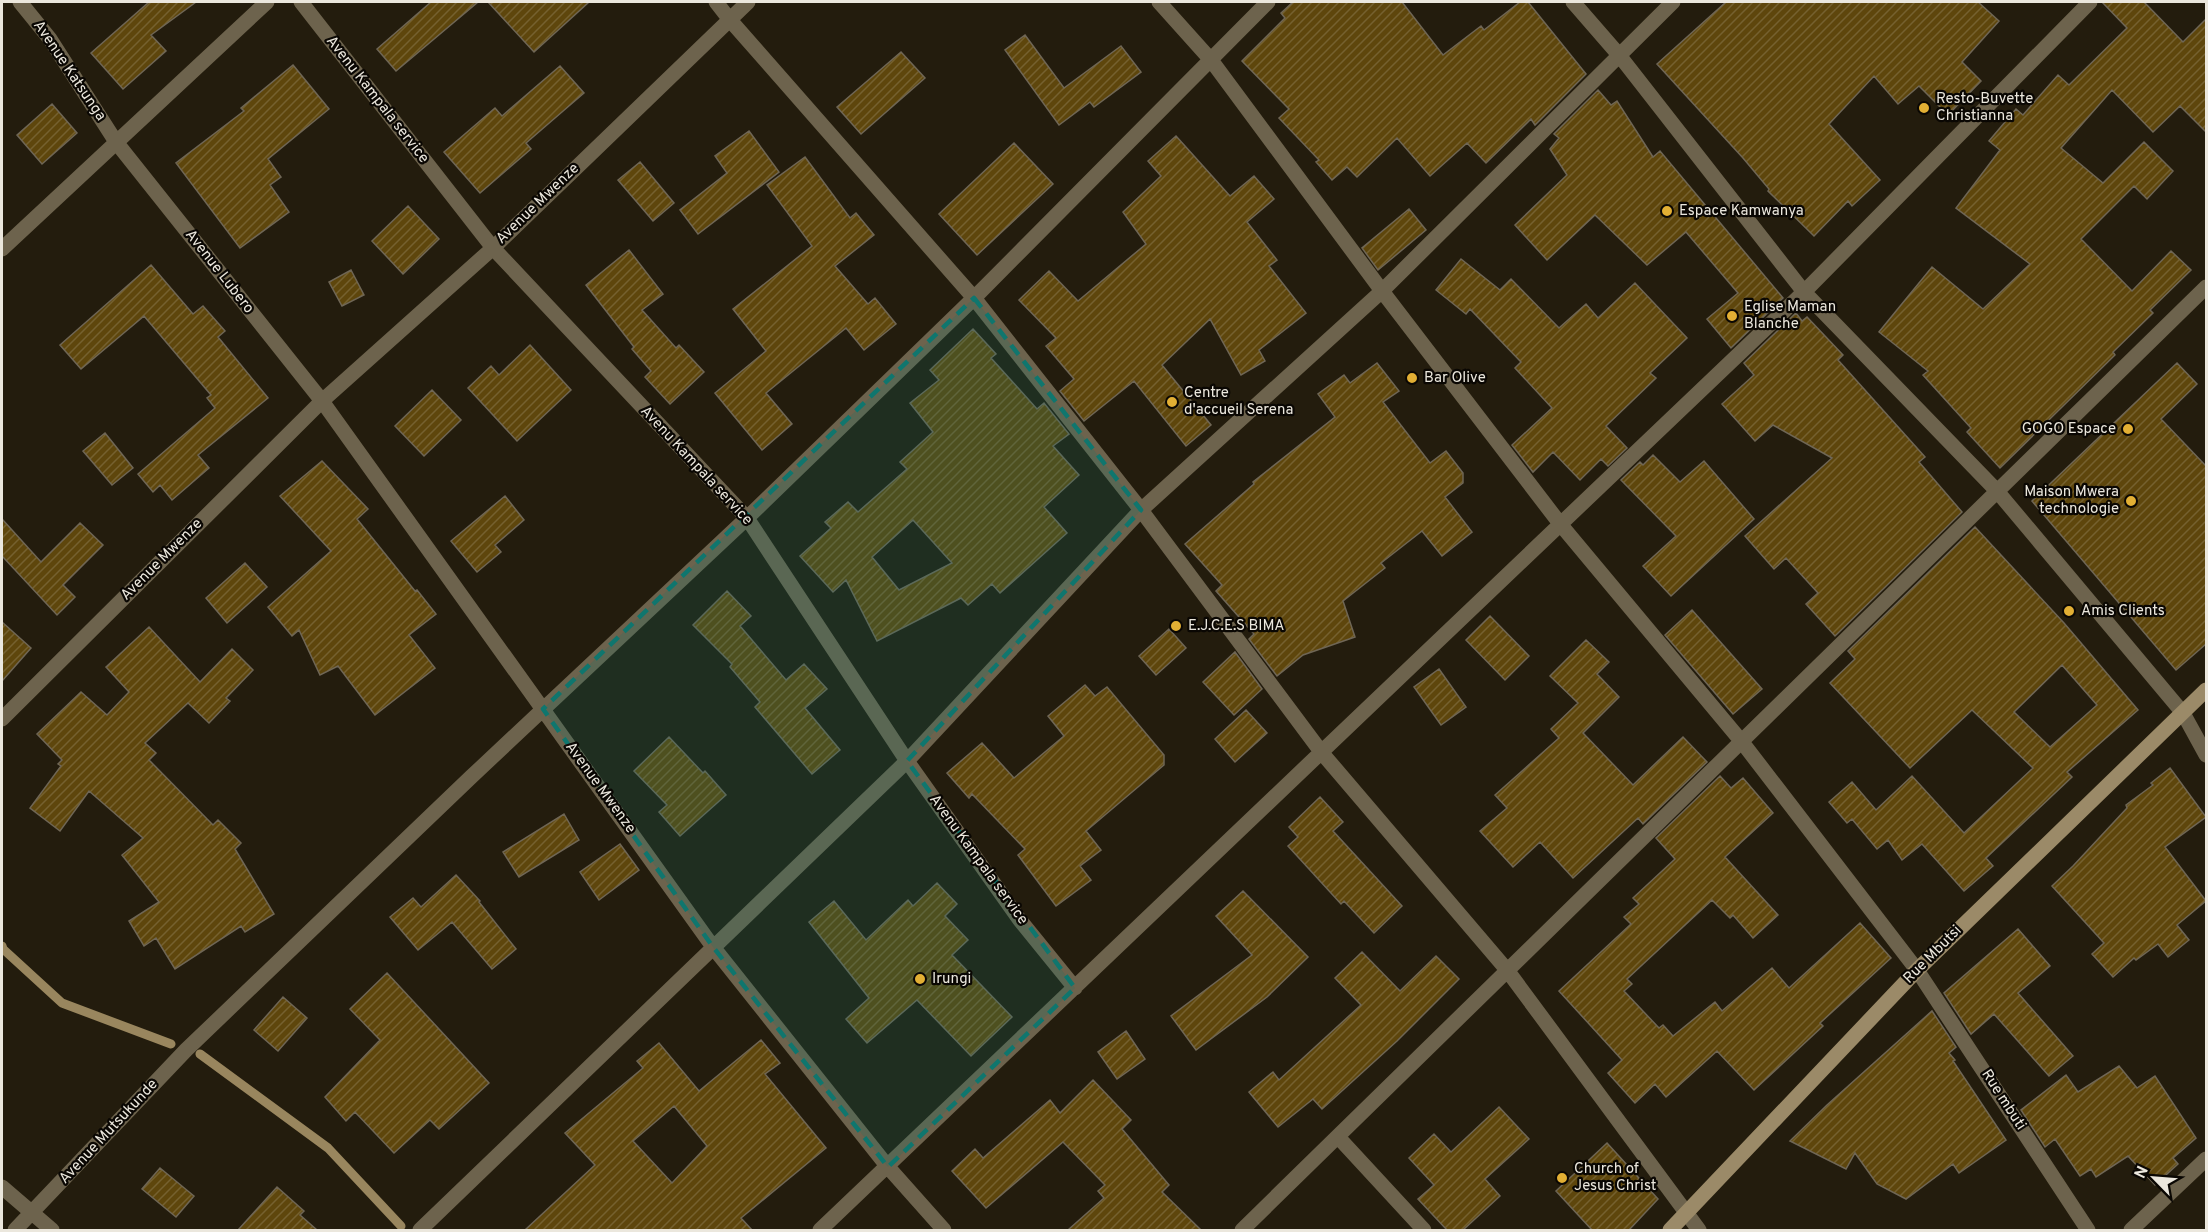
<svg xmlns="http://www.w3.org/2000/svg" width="2208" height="1232" viewBox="0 0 2208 1232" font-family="Overpass,sans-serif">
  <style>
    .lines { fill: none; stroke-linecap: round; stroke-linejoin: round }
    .stream { stroke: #99865e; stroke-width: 9 }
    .building { fill: url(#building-hatch); stroke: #6f6655; stroke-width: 1.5; fill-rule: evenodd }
    .street { stroke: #6d634d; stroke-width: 15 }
    .secondary { stroke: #9b8a68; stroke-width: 15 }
    .marked { fill: #0f766e; fill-opacity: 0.2; stroke: #0f766e; stroke-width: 4.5; stroke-dasharray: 12 8; stroke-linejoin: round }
    .poi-dot { fill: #e2af34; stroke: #0a0703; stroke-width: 2 }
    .labels { text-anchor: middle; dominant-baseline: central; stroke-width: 4.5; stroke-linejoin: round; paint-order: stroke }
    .street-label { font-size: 15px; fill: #ebe7dd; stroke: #0a0703 }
    .poi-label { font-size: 15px; fill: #ebe7dd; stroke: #0a0703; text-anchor: start }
  </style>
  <defs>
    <pattern id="building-hatch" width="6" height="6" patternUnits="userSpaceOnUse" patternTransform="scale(1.5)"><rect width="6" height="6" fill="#5e460c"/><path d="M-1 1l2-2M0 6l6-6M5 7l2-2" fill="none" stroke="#75612f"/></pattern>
  </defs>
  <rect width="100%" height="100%" fill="#231c0d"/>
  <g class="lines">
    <path class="stream" d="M2,946L3,949L62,1003L171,1044
      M200,1054L328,1148L401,1226"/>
  </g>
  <path class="building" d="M149,2H196L151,35L166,51L123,89L91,53Z
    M431,2H478L396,71L377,49Z
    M488,2H589L534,52Z
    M1293,2H1402L1443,55L1481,26L1484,30L1520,2H1528L1586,74L1535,125L1531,119L1486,163L1467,143L1430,176L1397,138L1357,177L1347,167L1332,180L1316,162L1319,160L1279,118L1289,109L1242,61L1285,18L1281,13Z
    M1726,2H1978L1999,21L1962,62L1981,81L1948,115L1919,86L1898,104L1874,76L1829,124L1880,180L1852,206L1848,201L1814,236L1768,191L1769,189L1743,158L1657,64Z
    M2102,2H2144L2183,42L2206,19V132L2180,106L2153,132L2112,90L2061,148L2103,183L2144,142L2173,171L2147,199L2134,186L2081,239L2132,291L2171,251L2191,270L2150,310L2153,313L2113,352L2115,355L2000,468L1967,432L1971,428L1923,375L1928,371L1879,332L1932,267L1983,309L2030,264L1956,208L2000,150L1989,141L2016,109L2023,115L2058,75L2069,85L2127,28Z
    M1025,35L1064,88L1121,46L1141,72L1094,107L1090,102L1059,125L1005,50Z
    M901,52L925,78L861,134L837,107Z
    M293,65L329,109L268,159L281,177L270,185L289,212L240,248L176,163L244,111L241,108Z
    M560,66L584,93L526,143L531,149L480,193L444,152L495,108L502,116Z
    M1598,90L1611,105L1617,101L1653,157L1660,151L1783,298L1731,348L1707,319L1738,293L1686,232L1647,265L1595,215L1547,260L1515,225L1567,175L1550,149L1559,138L1554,134Z
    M52,104L77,133L42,164L17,135Z
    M749,131L779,172L698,234L680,210L727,173L715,156Z
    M1176,136L1230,196L1254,176L1274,199L1247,222L1277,260L1269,266L1306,313L1259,350L1265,361L1241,375L1210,319L1162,365L1211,425L1186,446L1134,381L1084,421L1060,391L1074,379L1046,346L1056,338L1019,300L1049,271L1078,301L1146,244L1123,212L1161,176L1148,161Z
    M1014,143L1053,184L977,255L939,214Z
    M805,157L850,218L856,213L874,235L835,266L868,304L875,298L896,324L864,350L846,328L766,393L792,424L762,450L715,393L766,351L733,309L812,246L767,185Z
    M640,162L674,203L653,221L618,180Z
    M408,206L439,239L403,274L372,241Z
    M1409,209L1426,230L1378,270L1362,248Z
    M629,250L663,294L642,310L676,348L679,345L704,372L670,404L645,377L651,371L632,349L634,347L586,285Z
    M1461,259L1500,290L1511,279L1559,328L1586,304L1598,318L1635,283L1687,338L1650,373L1656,378L1606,426L1627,448L1608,466L1601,459L1580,480L1553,452L1533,472L1512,445L1552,408L1515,368L1521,362L1470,309L1466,314L1436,290Z
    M151,265L193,314L203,306L225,331L218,337L268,398L198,455L209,468L172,500L160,485L153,492L138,474L215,408L207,398L211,395L144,316L81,369L60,345Z
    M351,270L364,295L342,306L329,282Z
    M1796,313L1802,321L1807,317L1843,355L1838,360L1925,457L1919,462L1962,512L1835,636L1806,604L1818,593L1786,558L1774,569L1745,536L1832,458L1773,425L1755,441L1722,404L1754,375L1744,363Z
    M973,329L996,354L991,358L1037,409L1044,403L1069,434L1053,446L1079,475L1044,507L1067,533L1000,593L992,584L968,605L961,598L877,641L846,580L833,592L800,556L831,528L825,522L848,502L858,512L907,469L900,462L933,432L910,403L939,380L930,370ZM913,520L952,563L899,590L872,557Z
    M530,345L571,390L517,441L468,388L491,366L499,375Z
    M1377,363L1399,391L1383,402L1430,463L1446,451L1463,473V483L1445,497L1472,532L1442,556L1422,531L1381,563L1385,568L1343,601L1355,637L1303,655L1277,676L1249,639L1254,634L1216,591L1222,585L1185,544L1254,484L1253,482L1335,417L1318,394L1344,375L1350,383Z
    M2177,363L2197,384L2161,419L2206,466V644L2176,670L2032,501Z
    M432,390L461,420L424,456L395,426Z
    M105,433L133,468L112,485L83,451Z
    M1653,455L1680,482L1704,461L1754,519L1671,596L1643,566L1676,536L1621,480L1640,462L1643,465Z
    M322,461L368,509L357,519L415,591L417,590L436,614L409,635L435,668L375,715L338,666L320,675L299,630L292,636L268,607L331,551L280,496Z
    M505,496L524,520L495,545L501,552L477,572L451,541Z
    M2,519L41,562L80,523L103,545L63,585L75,597L57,615L2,556Z
    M1975,527L2064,623L2138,710L2067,772L2072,777L1986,858L1993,866L1964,891L1922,844L1902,860L1888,840L1877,849L1852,819L1847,823L1829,802L1852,782L1876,810L1912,776L1964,833L2033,768L1972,710L1910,768L1830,683L1855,659L1848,651ZM2062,665L2097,705L2050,747L2014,712Z
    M245,563L267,587L227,623L206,598Z
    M727,591L751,616L740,626L786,680L804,664L827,689L805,708L840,750L812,774L755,707L760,702L730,667L732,664L693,625Z
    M1692,610L1762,689L1733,714L1665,635Z
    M1490,616L1529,656L1505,680L1466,640Z
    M2,622L31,648L2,681Z
    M149,627L200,682L232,649L253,670L226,698L230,701L209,723L188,703L145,743L156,753L149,760L213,825L218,820L241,843L235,849L274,914L245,932L241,926L175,969L156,938L144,946L129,921L159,902L122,855L143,838L89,791L60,831L30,808L61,766L58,764L62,760L37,734L81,692L107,715L129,692L106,667Z
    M1169,629L1186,648L1156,675L1139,656Z
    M1586,640L1609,662L1597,674L1619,697L1583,733L1633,785L1683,737L1707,762L1643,824L1638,818L1573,878L1540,842L1513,867L1480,831L1507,808L1495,795L1559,738L1551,729L1578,703L1550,676Z
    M1235,652L1262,689L1234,715L1203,682Z
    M1439,669L1466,707L1441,725L1414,687Z
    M1085,685L1095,696L1107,687L1164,755V765L1086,831L1101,850L1080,866L1091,880L1056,906L1018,855L1025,849L972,794L969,798L947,773L982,743L1014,778L1064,736L1048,716Z
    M1246,710L1267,733L1235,762L1215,739Z
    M669,737L703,773L705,771L726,795L680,836L659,812L667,805L634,771Z
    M2170,768L2206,817L2165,847L2206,901L2177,925L2189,940L2168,957L2158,944L2136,960L2134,958L2113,977L2092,954L2104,943L2052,886L2073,866L2127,808L2126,805L2153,785L2151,783Z
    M1720,776L1731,788L1743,778L1773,813L1725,857L1778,915L1753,938L1733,915L1730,918L1712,900L1627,979L1632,984L1624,991L1659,1028L1663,1025L1673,1036L1715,1002L1722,1011L1772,968L1789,988L1860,923L1891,958L1820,1023L1823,1026L1754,1090L1717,1051L1666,1097L1655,1084L1635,1103L1608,1073L1622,1060L1559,991L1631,924L1624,917L1639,904L1633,898L1675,859L1656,838Z
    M1320,797L1343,822L1333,831L1402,906L1374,933L1344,901L1341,904L1288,846L1298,837L1289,827Z
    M564,814L579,840L519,877L503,852Z
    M620,844L639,870L599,900L580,872Z
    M456,875L480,901L479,902L516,949L492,969L452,922L418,950L390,917L413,898L421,907Z
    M937,883L957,904L945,916L968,940L952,955L1012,1017L971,1056L917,1000L867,1043L846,1019L869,998L809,922L834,901L866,940L908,900L913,906Z
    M1243,891L1308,957L1267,997L1196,1050L1171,1016L1252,955L1216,916Z
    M2018,929L2050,966L2018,993L2073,1056L2049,1076L1994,1014L1971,1034L1944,993Z
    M1362,952L1400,991L1436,956L1459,979L1397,1041L1322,1109L1313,1099L1278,1127L1249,1092L1273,1072L1279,1080L1361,1005L1335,978Z
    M387,973L489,1083L439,1129L430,1120L394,1153L355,1112L346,1121L325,1097L380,1040L350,1009Z
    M283,997L307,1018L278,1051L254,1030Z
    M1932,1011L1956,1047L1949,1053L1955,1060L1953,1061L2006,1140L1959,1173L1953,1164L1906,1199L1877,1184L1855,1153L1846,1169L1790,1141L1827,1105Z
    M1126,1031L1145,1059L1117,1079L1098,1052Z
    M761,1040L780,1063L765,1074L826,1148L741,1218L752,1230H525L595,1165L565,1133L643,1068L637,1061L659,1043L699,1091ZM674,1106L707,1146L672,1183L633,1141Z
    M2119,1066L2137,1088L2155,1076L2196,1138L2173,1158L2178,1164L2155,1185L2128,1156L2096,1177L2091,1169L2080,1176L2055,1139L2045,1147L2021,1110L2066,1075L2078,1092Z
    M1093,1080L1131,1120L1122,1129L1169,1185L1162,1192L1201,1230H1068L1104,1198L1098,1191L1105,1185L1063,1142L986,1208L952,1171L975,1149L983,1158L1050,1100L1060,1113Z
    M1499,1107L1529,1139L1485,1179L1500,1196L1463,1230H1447L1418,1199L1434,1185L1409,1158L1434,1134L1451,1152Z
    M1607,1143L1658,1199L1629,1230H1592L1556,1191Z
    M160,1168L194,1196L176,1217L142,1189Z
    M277,1187L304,1211L300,1215L317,1230H238Z"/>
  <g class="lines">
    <path class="street" d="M20,2L50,39L116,142L322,401L713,947L888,1167L944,1230
      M301,2L493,248L747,518L907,761L1019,919L1075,988
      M716,2L730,20L974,298L1141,510L1322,753L1507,970L1699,1230
      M1159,2L1211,60L1382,291L1561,525L1742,742L1917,970L2088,1230
      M1573,2L1619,55L1804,292L1997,491L2183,713L2206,755
      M2,249L267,2
      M2,719L322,401L493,248L748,2
      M1339,1138L1424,1230
      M2,1187L52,1230
      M15,1230L186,1050L471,777L747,518L974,298L1268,2
      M420,1230L907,761L1141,510L1382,291L1673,2
      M820,1230L1804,292L2090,2
      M1242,1230L2206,287
      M2131,1230L2206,1159"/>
    <path class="secondary" d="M1670,1230L1917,970L2206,690"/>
  </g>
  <path class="marked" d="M974,298L1141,510L907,761L1075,988L888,1167L713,947L543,709Z"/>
  <g class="poi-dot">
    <circle cx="1924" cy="108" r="6"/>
    <circle cx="1667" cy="211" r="6"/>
    <circle cx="1732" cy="316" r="6"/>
    <circle cx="1412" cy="378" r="6"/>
    <circle cx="1172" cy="402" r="6"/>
    <circle cx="2128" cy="429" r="6"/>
    <circle cx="2131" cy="501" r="6"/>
    <circle cx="2069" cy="611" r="6"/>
    <circle cx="1176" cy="626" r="6"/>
    <circle cx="920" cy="979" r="6"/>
    <circle cx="1562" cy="1178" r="6"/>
  </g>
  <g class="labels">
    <g class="street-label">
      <text transform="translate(69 71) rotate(56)">Avenue Katsunga</text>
      <text transform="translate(377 100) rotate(52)">Avenu Kampala service</text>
      <text transform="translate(538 204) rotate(-44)">Avenue Mwenze</text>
      <text transform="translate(219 272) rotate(52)">Avenue Lubero</text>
      <text transform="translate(696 466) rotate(47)">Avenu Kampala service</text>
      <text transform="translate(162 560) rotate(-45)">Avenue Mwenze</text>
      <text transform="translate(600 788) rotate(54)">Avenue Mwenze</text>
      <text transform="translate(978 860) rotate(54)">Avenu Kampala service</text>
      <text transform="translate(1933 955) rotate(-45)">Rue Mbutsi</text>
      <text transform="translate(2003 1100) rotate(57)">Rue mbuti</text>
      <text transform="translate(109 1132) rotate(-47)">Avenue Mutsukunde</text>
    </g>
    <g class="poi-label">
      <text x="1936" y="99">Resto-Buvette<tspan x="1936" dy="17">Christianna</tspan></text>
      <text x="1679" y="211">Espace Kamwanya</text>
      <text x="1744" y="307">Eglise Maman<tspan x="1744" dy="17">Blanche</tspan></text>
      <text x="1424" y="378">Bar Olive</text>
      <text x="1184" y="393">Centre<tspan x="1184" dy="17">d'accueil Serena</tspan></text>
      <text x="2116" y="429" text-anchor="end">GOGO Espace</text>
      <text x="2119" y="492" text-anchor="end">Maison Mwera<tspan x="2119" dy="17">technologie</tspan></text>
      <text x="2081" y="611">Amis Clients</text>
      <text x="1188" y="626">E.J.C.E.S BIMA</text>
      <text x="932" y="979">Irungi</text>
      <text x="1574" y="1169">Church of<tspan x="1574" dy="17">Jesus Christ</tspan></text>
    </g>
  </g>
  <rect width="2208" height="1232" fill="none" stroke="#ebe7dd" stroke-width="6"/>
  <g transform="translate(2154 1178) rotate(295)" stroke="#0a0703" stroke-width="4.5" paint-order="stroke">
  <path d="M0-4.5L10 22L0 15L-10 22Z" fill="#ebe7dd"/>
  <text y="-9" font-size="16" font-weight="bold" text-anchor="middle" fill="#ebe7dd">N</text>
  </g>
</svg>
